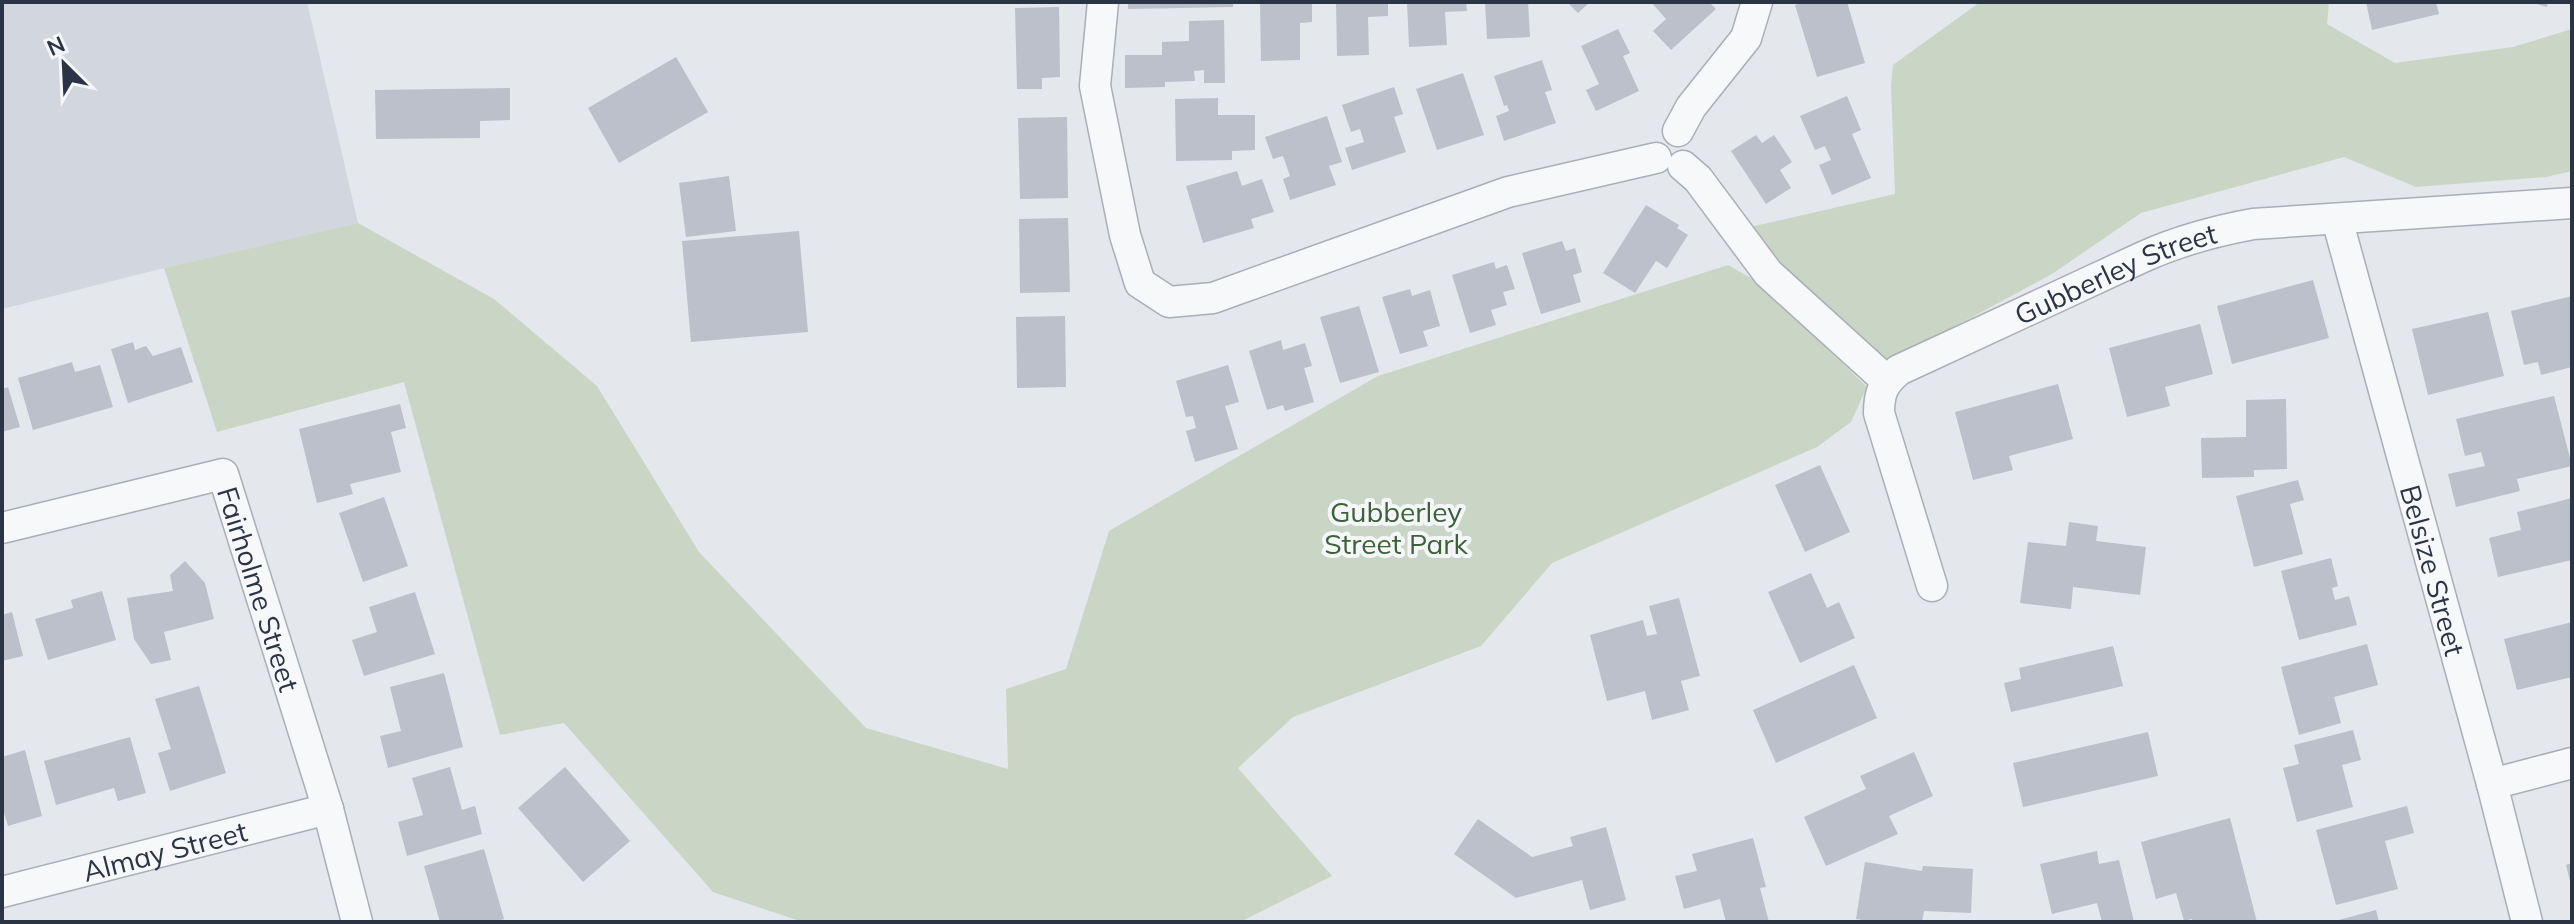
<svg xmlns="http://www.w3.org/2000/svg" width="2574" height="924" viewBox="0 0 2574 924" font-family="Mulish,sans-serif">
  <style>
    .built { fill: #d2d6de }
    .green { fill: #c9d6c5 }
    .building { fill: #bbc0ca }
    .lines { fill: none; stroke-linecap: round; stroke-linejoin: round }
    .minor-casing { stroke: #a9aeb7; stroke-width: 33 }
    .minor { stroke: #f7f8fa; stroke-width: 30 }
    .labels { text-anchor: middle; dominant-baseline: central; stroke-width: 8; stroke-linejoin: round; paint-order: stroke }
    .street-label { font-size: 28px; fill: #2b3445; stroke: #f4f6f9 }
    .park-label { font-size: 28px; fill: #3f6138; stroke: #f4f6f9 }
  </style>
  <rect width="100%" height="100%" fill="#e4e7ec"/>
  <path class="built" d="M2,2H307L358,223L164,268L2,309Z"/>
  <path class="green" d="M1980,2H2329L2327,24L2395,63L2513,47L2572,29V171L2546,177L2416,187L2344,157L2141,213L2052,274L1890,361L1782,266L1750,227L1895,194L1891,85L1893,65Z
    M358,223L494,299L597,386L699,552L866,728L1008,769L1006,689L1066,669L1109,531L1378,376L1728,265L1758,282L1867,387L1851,422L1817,447L1552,563L1481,646L1293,717L1238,768L1332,876L1240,922H803L713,892L564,723L500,735L404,382L217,432L164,268Z"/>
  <path class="building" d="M1128,2H1233V7L1128,9Z
    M1260,2H1312V22L1300,23V60L1261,61Z
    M1336,2H1388V16L1368,17L1369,55L1337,56Z
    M1407,2H1466L1467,11L1445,12L1447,45L1409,47Z
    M1485,2H1528L1530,37L1487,39Z
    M1567,2H1590L1578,13Z
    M1651,2H1709L1716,9L1671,50L1653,31L1666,19Z
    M1804,2H1847L1865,63L1817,77L1795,5Z
    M2366,2H2436L2439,14L2372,30Z
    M2529,2H2548L2547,7Z
    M1059,7L1060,77L1042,78V89H1017L1015,8Z
    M1224,20L1225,83H1204V70L1194,71L1195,81L1165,82V87L1125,88V55H1162V42L1189,41V21Z
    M1618,29L1630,53L1623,56L1639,91L1596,111L1586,90L1599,84L1581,46Z
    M676,57L708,112L619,163L588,108Z
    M1542,60L1552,90L1545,92L1556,123L1504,141L1496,116L1509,111L1507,105L1504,106L1494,76Z
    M1463,73L1484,135L1437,150L1416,89Z
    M1394,87L1403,114L1394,117L1406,152L1352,170L1345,148L1364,142L1360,129L1351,132L1342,105Z
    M510,88V120L480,121V138L376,139L375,90Z
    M1847,96L1861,130L1852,134L1871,178L1832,195L1819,165L1831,160L1825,146L1815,150L1800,116Z
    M1218,98V115H1255V150L1232,151V160L1176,161L1175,99Z
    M1327,116L1342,162L1329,166L1336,185L1290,200L1283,179L1290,176L1283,156L1273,159L1265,137Z
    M1067,117L1068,198L1020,199L1018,118Z
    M1756,135L1762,143L1774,135L1792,162L1780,170L1791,188L1766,204L1731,151Z
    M1237,171L1242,186L1262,179L1274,212L1251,219L1254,228L1203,243L1186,186Z
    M729,176L736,231L686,237L679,183Z
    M1646,205L1679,225L1677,228L1688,235L1667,268L1656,261L1635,293L1603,273Z
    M1068,218L1070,292L1020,293L1019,219Z
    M799,231L808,332L691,342L682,241Z
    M1562,241L1566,251L1575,248L1582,272L1573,275L1581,302L1541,314L1522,253Z
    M1494,262L1496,269L1507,265L1515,289L1503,292L1507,305L1491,310L1496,325L1470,333L1452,275Z
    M2313,280L2329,338L2232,364L2217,306Z
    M1410,289L1412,296L1430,290L1440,326L1423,331L1428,346L1400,354L1382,297Z
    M2572,296V367L2541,375L2538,362L2524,365L2511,311Z
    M1359,306L1379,372L1340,383L1320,317Z
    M2488,312L2504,376L2428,395L2412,329Z
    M1065,316L1066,387L1017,388L1016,317Z
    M2200,324L2213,374L2165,387L2170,406L2127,417L2109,348Z
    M1281,340L1283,350L1305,343L1312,366L1304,368L1314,402L1285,411L1283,405L1267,410L1249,351Z
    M133,342L135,350L146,346L153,356L181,347L193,382L128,403L111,349Z
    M72,362L75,372L100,365L113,407L33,430L18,378Z
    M1228,365L1239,402L1225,406L1238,449L1195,462L1186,431L1196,428L1193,416L1186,417L1176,381Z
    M2058,384L2073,439L2009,456L2013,470L1973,480L1955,412Z
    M8,387L20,427L2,432V389Z
    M2554,396L2572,466L2517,479L2520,491L2456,507L2448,474L2485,466L2481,452L2465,456L2456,419Z
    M2286,399L2287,469L2254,470V477L2202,478L2201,438L2246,437V400Z
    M400,404L406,428L391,432L401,472L350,484L353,494L317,503L299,429Z
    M1820,465L1850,532L1805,552L1775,485Z
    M2298,480L2304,500L2290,504L2303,554L2254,567L2236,496Z
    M384,497L408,566L363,582L339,513Z
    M2572,498V560L2498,577L2489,538L2521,530L2517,512Z
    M2069,522L2098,526L2096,541L2146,547L2140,595L2073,587L2071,609L2020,603L2028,542L2066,546Z
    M2331,558L2338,586L2332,588L2335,600L2349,596L2357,625L2299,640L2281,571Z
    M185,561L205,583L214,619L164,632L171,660L151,664L134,639L127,598L173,591L170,575Z
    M1811,573L1827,608L1839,602L1855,638L1800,663L1768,592Z
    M102,591L116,640L48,660L35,619L73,608L71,600Z
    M415,592L435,654L364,676L352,640L377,632L369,607Z
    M1679,598L1700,676L1681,681L1689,710L1652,720L1645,691L1607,701L1590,635L1643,620L1647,636L1657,634L1649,606Z
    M12,612L23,656L2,661V615Z
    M2572,622V677L2517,690L2504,639Z
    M2367,644L2378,685L2334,697L2341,723L2299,735L2281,667Z
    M2113,646L2123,686L2011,712L2004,683L2021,679L2019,668Z
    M1854,665L1877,718L1776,763L1753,710Z
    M444,673L463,747L388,768L380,736L401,731L390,687Z
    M199,686L226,773L170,791L158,753L171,749L155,699Z
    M2353,730L2361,760L2342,765L2353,807L2297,822L2283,768L2299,764L2294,745Z
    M2148,732L2158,776L2023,807L2013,763Z
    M130,737L146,793L118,801L114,788L56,805L44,761Z
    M25,750L42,816L8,826L2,806V757Z
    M1914,752L1933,796L1889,816L1898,834L1826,866L1804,817L1866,789L1860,776Z
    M450,767L462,810L475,806L482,834L407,856L398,822L423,815L412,778Z
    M565,767L630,841L583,882L518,808Z
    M2407,806L2414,833L2385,841L2398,889L2336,905L2316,830Z
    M2230,818L2257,922H2193L2192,919L2184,921L2176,893L2156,899L2141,842Z
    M1478,819L1532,857L1573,846L1570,837L1606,827L1626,900L1590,910L1582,880L1516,898L1454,854Z
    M1753,838L1766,887L1760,888L1769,922H1726L1720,899L1684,909L1675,876L1697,871L1692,854Z
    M484,849L504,919L495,922H440L424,866Z
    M2097,851L2099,864L2119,860L2134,922H2102L2097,903L2052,914L2040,864Z
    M1865,862L1922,871L1923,866L1973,869L1971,913L1924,911L1922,922H1875L1856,919Z
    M2572,863V885H2571L2566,865Z
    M2376,910L2379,922H2335V921Z"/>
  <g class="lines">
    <defs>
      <g id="minor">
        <path d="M1103,2L1095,86L1125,235L1140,283L1169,302L1213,298L1508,192L1656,158"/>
        <path d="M1678,131L1691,107L1746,38L1757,2"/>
        <path d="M1683,166L1698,179L1768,273L1887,381"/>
        <path id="s1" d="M2337,219L2492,784L2527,922"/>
        <path id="s2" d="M2,528L223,474L328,809L357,922"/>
        <path id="s3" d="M1932,586L1879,413C1879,393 1883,383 1899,370L2145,256C2181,240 2215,231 2253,224L2572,203"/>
        <path d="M2492,784L2572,763"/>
        <path id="s4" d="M2,892L328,809"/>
      </g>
    </defs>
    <use href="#minor" class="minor-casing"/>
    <use href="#minor" class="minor"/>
  </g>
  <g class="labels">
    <g class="street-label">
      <text stroke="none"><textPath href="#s3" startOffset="468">Gubberley Street</textPath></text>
      <text stroke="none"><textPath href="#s1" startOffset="364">Belsize Street</textPath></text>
      <text stroke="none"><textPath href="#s2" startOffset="348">Fairholme Street</textPath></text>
      <text stroke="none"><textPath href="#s4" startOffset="168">Almay Street</textPath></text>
    </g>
    <g class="park-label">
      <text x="1396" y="511">Gubberley<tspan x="1396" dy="32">Street Park</tspan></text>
    </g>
  </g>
  <rect width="2574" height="924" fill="none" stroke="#2b3445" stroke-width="8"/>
  <g transform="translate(64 64) rotate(336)" stroke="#f4f6f9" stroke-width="6" paint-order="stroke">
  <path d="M0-6L14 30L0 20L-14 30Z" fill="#2b3445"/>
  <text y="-12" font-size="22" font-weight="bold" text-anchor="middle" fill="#2b3445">N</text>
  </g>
</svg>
